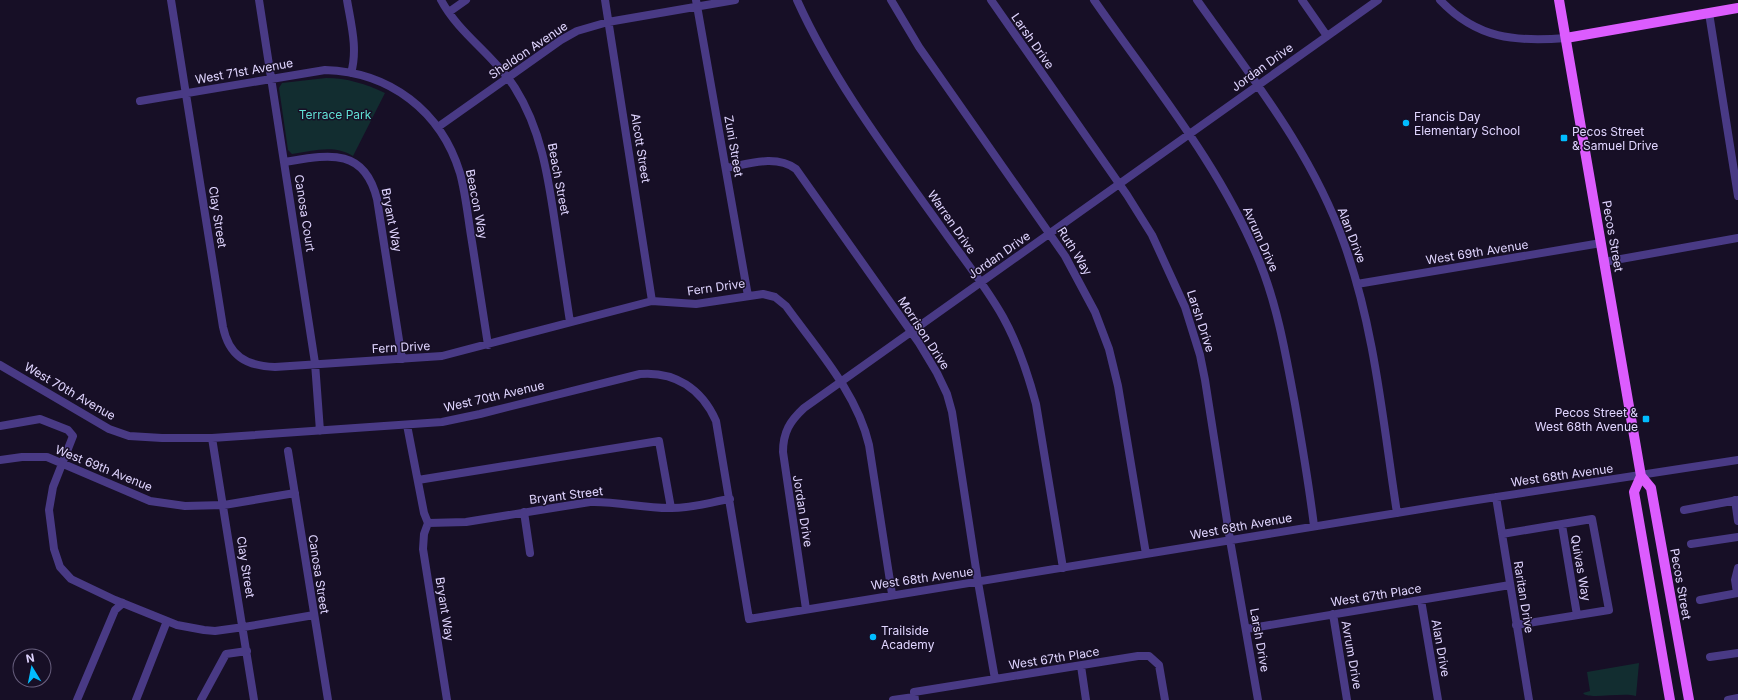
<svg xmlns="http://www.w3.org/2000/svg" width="1738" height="700" viewBox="0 0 1738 700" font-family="Inter,sans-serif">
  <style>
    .green { fill: #122d30 }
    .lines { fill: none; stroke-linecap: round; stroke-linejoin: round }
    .minor { stroke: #493a85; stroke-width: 8 }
    .major { stroke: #dc5cfe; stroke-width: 10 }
    .poi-dot { fill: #01bcfe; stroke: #170f26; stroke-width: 1.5 }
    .labels { text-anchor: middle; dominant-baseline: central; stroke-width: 3; stroke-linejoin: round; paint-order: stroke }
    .street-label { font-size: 12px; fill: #e0d5ff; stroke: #170f26 }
    .park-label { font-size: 12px; fill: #60e0d4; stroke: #170f26 }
    .poi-label { font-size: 12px; fill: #e0d5ff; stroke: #170f26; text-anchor: start }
  </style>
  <rect width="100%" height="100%" fill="#170f26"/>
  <path class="green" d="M326,78C347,78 366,84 385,93L353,156C334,144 313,151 292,154L288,150L279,88L282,83Z
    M1639,663L1636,696C1623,692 1587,700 1583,693L1590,691L1587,672Z"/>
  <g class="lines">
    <path class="minor" d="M171,0L223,327C229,356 246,366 275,367L442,356L652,301L696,304L763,294L775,297L786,306C817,349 857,393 869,445L892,594
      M259,0L315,363L320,431
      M347,0C351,24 358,49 351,73
      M441,0C459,34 494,55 515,88C541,129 548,176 555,223C560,256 565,289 570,322
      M605,0L652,301
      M696,0L748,296
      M797,0C834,82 889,154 941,227C962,257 985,285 1003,317C1018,344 1028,374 1036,404L1063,568
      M891,0L919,47L1065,256L1095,312L1109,349L1118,386L1146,554
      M991,0L1127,195L1152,235L1185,307L1200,355L1205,380L1230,540L1258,700
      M1094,0C1153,85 1221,166 1260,263C1278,308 1286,356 1295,404C1302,444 1309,485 1314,526
      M1197,0C1252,78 1312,152 1344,243C1375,329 1383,423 1397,513
      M1302,0L1327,36
      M1440,0C1477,39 1515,42 1566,38
      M449,12L466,0
      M1709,13L1738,196
      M140,101L325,70C390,72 441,111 460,173C466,195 468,219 472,242C477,276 483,311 488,345
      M438,127L561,40L577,31L608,22L735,0
      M285,162C327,155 364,146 377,199L402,359
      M726,168C748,164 776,154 796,169L919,343L937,373L947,394L952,412L978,582L995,679
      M1604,262L1738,238
      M1357,284L1601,243
      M0,365L109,429L129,436L162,438H212L442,422L480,414L640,374C675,371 702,389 716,421L749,619L1464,502L1738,460
      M407,425L424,513L428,523
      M0,426L40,419L68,430L73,436L53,487L49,510L54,549L60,567L71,579L115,600L177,625L204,630L215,631L244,627L314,615
      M212,438L254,700
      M288,451L328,700
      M0,460L22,457H47L150,501L185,506L224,505L295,493
      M418,480L659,441L671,508
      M1496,497L1529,700
      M1735,500L1738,521
      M1684,510L1738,500
      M524,512L530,553
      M428,523L466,522L590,502C616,501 642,508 669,508C689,509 711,502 730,499
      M428,523L424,534L423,549L447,700
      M1562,525L1577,615
      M1502,534L1592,519L1609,610L1516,625
      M1691,544L1738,537
      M1737,593L1735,580L1738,568
      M1421,600L1438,700
      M1700,600L1738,593
      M806,609L783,452C783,432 790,421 804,408L1378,0
      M1333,614L1347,700
      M1246,629L1510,585
      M1710,657L1738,653
      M1081,666L1086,700
      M77,700L115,610L123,603
      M136,700L167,621
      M201,700L226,654L247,651
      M893,700L914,697
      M915,700L914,692L1138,656H1149L1159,665L1165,700
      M1728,700L1738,698"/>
    <path class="major" d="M1559,0L1641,476L1651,488L1689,700
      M1566,38L1738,8
      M1641,476L1634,492L1670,700"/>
  </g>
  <g class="poi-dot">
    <circle cx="1406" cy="123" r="4"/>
    <rect x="1560" y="134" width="8" height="8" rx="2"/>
    <rect x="1642" y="415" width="8" height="8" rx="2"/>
    <circle cx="873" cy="637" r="4"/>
  </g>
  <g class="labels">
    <g class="street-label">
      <text transform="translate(1033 41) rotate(55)">Larsh Drive</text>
      <text transform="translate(528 50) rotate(-34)">Sheldon Avenue</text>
      <text transform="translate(1262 67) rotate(-36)">Jordan Drive</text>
      <text transform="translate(244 71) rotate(-10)">West 71st Avenue</text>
      <text transform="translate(734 146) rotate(80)">Zuni Street</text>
      <text transform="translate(641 148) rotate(81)">Alcott Street</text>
      <text transform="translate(559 179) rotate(79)">Beach Street</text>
      <text transform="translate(477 204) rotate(79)">Beacon Way</text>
      <text transform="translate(305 213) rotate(81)">Canosa Court</text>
      <text transform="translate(218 217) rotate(81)">Clay Street</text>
      <text transform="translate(392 220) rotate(79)">Bryant Way</text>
      <text transform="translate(952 222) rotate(55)">Warren Drive</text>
      <text transform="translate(1352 235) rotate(69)">Alan Drive</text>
      <text transform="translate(1613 236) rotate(80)">Pecos Street</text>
      <text transform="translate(1261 239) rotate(66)">Avrum Drive</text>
      <text transform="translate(1075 251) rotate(58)">Ruth Way</text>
      <text transform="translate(1477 252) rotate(-9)">West 69th Avenue</text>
      <text transform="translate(999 255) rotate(-35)">Jordan Drive</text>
      <text transform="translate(716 287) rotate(-8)">Fern Drive</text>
      <text transform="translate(1201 321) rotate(72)">Larsh Drive</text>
      <text transform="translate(924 333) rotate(57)">Morrison Drive</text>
      <text transform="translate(401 347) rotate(-3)">Fern Drive</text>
      <text transform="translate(70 391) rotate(30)">West 70th Avenue</text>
      <text transform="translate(494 396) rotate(-13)">West 70th Avenue</text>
      <text transform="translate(104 468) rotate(22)">West 69th Avenue</text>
      <text transform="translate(1562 475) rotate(-8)">West 68th Avenue</text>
      <text transform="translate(566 495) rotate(-7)">Bryant Street</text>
      <text transform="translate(803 511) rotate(81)">Jordan Drive</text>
      <text transform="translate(1241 526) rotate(-10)">West 68th Avenue</text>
      <text transform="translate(246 567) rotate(81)">Clay Street</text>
      <text transform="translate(1581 568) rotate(80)">Quivas Way</text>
      <text transform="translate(319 574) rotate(81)">Canosa Street</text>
      <text transform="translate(922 578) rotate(-8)">West 68th Avenue</text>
      <text transform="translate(1681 584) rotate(80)">Pecos Street</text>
      <text transform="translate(1376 595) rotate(-9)">West 67th Place</text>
      <text transform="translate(1524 597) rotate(81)">Raritan Drive</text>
      <text transform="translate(445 609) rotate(81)">Bryant Way</text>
      <text transform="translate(1260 640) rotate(80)">Larsh Drive</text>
      <text transform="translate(1441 648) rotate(80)">Alan Drive</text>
      <text transform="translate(1352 655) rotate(80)">Avrum Drive</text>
      <text transform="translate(1054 658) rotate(-9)">West 67th Place</text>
    </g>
    <g class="park-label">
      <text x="335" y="114">Terrace Park</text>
    </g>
    <g class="poi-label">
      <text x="1414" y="116">Francis Day<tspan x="1414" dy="14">Elementary School</tspan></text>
      <text x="1572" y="131">Pecos Street<tspan x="1572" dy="14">&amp; Samuel Drive</tspan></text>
      <text x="1638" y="412" text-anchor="end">Pecos Street &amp;<tspan x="1638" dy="14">West 68th Avenue</tspan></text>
      <text x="881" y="630">Trailside<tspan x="881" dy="14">Academy</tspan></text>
    </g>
  </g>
  <g transform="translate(32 668) rotate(350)"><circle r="19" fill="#170f26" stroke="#675e7d"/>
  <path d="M0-3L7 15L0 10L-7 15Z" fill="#01bcfe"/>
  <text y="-6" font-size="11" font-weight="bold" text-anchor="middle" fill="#e0d5ff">N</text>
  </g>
</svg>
